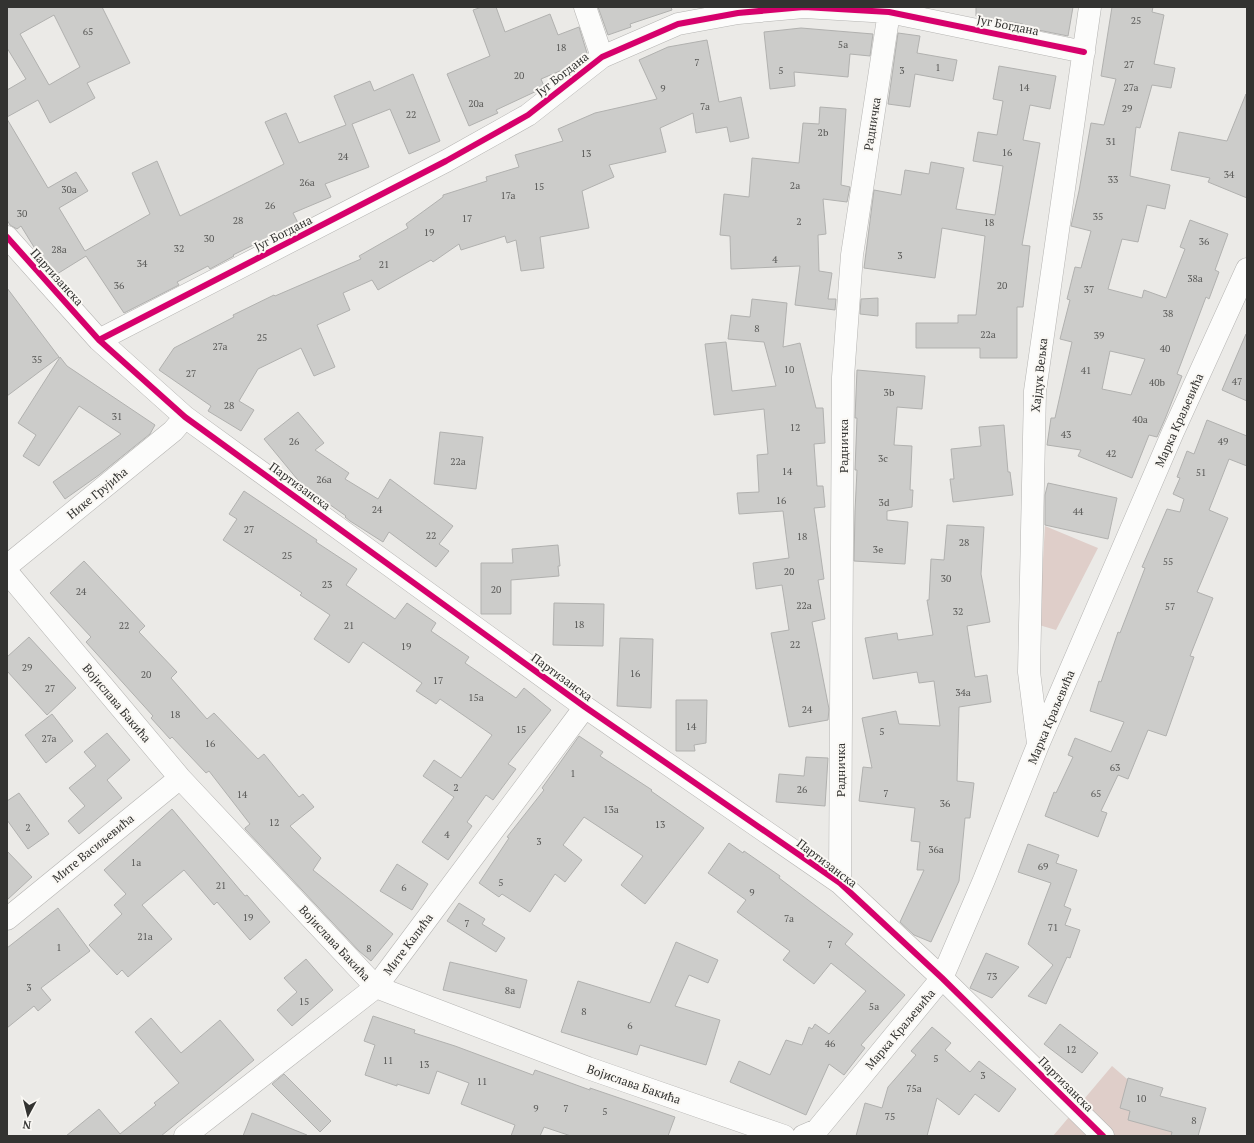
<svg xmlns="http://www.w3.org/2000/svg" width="1254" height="1143" viewBox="0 0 1254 1143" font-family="'PT Serif',serif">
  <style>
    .green { fill: #dfcec9 }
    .building { fill: #ccccca; stroke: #b1b1af; fill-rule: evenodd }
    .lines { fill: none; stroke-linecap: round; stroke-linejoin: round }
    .minor-casing { stroke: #b5b4b2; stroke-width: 23 }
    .minor { stroke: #fcfcfb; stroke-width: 22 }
    .cycleway-casing { stroke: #faf8f4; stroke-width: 8 }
    .cycleway { stroke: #d6006c; stroke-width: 6 }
    .labels { text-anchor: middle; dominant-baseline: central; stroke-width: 4; stroke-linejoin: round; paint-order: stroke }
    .number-label { font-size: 10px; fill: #595957 }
    .street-label { font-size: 12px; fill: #333331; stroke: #faf8f4 }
  </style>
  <rect width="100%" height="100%" fill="#ebeae7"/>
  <path class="green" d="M1045,526L1098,548L1056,630L1039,625Z
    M1112,1066L1193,1136H1053Z"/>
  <path class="building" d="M7,7H102L130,63L87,83L95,98L50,123L38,100L7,117V90L26,79L7,48ZM54,15L80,67L49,85L20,34Z
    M482,7H496L505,32L550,14L558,35L579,27L587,53L567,68L541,79L544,86L541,89L496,110L498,113L469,126L447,74L490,56L473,10Z
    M598,7H671L672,10L630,24L631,27L608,35Z
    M976,7H1073L1068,36L1023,27V24L976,16Z
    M1112,7H1153L1152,12L1164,15L1154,64L1175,68L1171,88L1152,85L1140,128L1136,127L1130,176L1170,185L1165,209L1147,205L1138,242L1122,239L1108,289L1142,298L1144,290L1166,298L1185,249L1180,247L1190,220L1228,234L1215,270L1219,272L1209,299L1206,297L1177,374L1182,376L1165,419L1157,437L1149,435L1132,478L1078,456L1081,450L1047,445L1051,418H1055L1072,342L1060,339L1070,300L1067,299L1075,267L1081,268L1091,231L1071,226L1079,191L1091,123L1104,125L1116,79L1101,76ZM1110,351L1145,359L1131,395L1102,389Z
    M801,28L873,34L870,56L850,54L848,77L794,72L795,86L770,89L764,32Z
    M898,33L920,36L917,53L957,60L953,81L915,74L910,107L888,104Z
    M707,40L719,102L741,97L749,138L730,142L727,127L696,133L693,113L660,128L666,152L609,165L614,177L582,191L589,228L540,237L544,268L521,271L516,240L507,243L505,236L461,250L459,244L433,262L431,260L378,290L372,280L343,293L350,310L317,325L335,367L314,376L301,348L258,369L239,401L254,410L241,431L208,411L211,406L159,370L174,348L234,317L233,315L274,295L275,296L361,259L359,256L408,228L406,224L443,197V195L487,181L486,177L519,167L515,155L563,141L558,129L595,113L657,99L639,60L668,47Z
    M999,66L1056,76L1050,109L1030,105L1023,140L1040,143L1022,245L1030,246L1023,307H1017V358H980V348H916V323H958V315H976L985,236L942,228L935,278L864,268L874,190L901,195L905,170L929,174L931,162L964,168L956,209L995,215L1003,166L973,161L978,132L997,135L1003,101L993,99Z
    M413,74L440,141L409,154L390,109L352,124L369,167L325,184L331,197L293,213L298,223L233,255L234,256L210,269L208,266L177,282L179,285L124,313L86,256L57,274L37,252L21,226L17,229L10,225L7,220V119L48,188L76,172L88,191L59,208L85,251L150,214L132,173L157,161L180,216L284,164L265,122L286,113L299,143L346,125L334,96L370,81L374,91Z
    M1246,94L1247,198L1208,182L1210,178L1171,170L1179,132L1227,141Z
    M820,107L846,109L841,185L850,187L847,202L823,199L826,234L818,235L819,271L832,273L828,299H836L835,310L795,305L800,266L731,269L730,236L720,235L724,194L749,197L752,158L799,163L803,123L819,124Z
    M7,288L59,357L7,396Z
    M878,298V316L860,314L861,299Z
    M752,299L787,303L783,347L800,343L816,408H823L825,443L814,444L817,486H823L825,507L814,508L824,579L818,580L825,619L812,622L829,709L828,720L789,727L771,633L789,630L782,585L756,589L753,563L789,558L783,511L739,514L737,493L759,492L757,455L768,454L764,409L714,415L705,344L726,342L732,391L776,386L764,342L728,339L731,315L750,317Z
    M1246,334H1247V401L1222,390Z
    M60,357L67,366L155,425L150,434L99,475L65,499L53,482L121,434L79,406L39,466L23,456L36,435L18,423Z
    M857,370L925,376L922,409L897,407L894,445L912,446L910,490H913L912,507L887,511V520L908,522L905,564L854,561L855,511L857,470H855L857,418H855Z
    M298,412L324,443L315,450L349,473L345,479L378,499L390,479L453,526L439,544L449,551L436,567L389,532L383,542L350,521L345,517L346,516L302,485L264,439Z
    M1207,420L1247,436V466L1229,459L1209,510L1228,518L1197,592L1213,598L1190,656L1194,657L1166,736L1148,730L1128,779L1118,775L1101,811L1107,813L1098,837L1045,816L1054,792L1056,793L1073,757L1068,755L1075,738L1111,752L1124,722L1090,711L1099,681L1101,682L1118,632L1120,633L1145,568L1142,567L1167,509L1180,512L1184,499L1173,494L1180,478L1177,477L1187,451L1194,454Z
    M1004,425L1008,472H1010L1013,495L953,502L950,479H954L951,449L981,446L979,427Z
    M440,432L483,437L476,489L434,484Z
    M1048,483L1117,498L1108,539L1045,525V495Z
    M244,491L317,540L316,542L357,569L346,585L395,619L407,603L436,623L431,631L469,657L465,663L516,698L524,688L551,710L508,764L516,769L493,800L486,795L467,822L472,826L448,860L422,842L454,797L423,776L434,760L461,778L492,735L440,699L436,704L416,691L422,683L363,642L349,663L314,639L330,615L300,595L302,593L223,540L237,519L229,514Z
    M947,525L984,527L981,574L990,622L967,626L975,677L987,675L991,702L959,707L957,781L974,783L970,818H965L959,881L931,942L914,935L900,922L924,870H917L920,842L911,841L915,808L859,801L863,767L872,768L862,718L896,711L899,724L940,726L934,681L919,683L917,672L873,679L865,638L897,633L898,640L933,635L927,600H929L931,559L944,560Z
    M558,545L560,566H558L559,576L511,580V614H481V563H513L512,549Z
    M84,561L145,626L139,632L177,672L171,678L207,719L214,713L258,759L264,754L299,797L303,794L314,807L290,826L321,858L313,870L393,934L371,961L359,951L245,829V828L250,824L209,771L206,773L172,737L170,739L151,718L153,716L86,642L91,637L50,593Z
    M554,603L604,604L603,646L553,645Z
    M29,637L76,688L47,715L7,671V657Z
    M620,638L653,639L651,708L617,706Z
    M676,700H707L706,743L694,745L695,751H676Z
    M52,714L73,741L46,763L25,735Z
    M107,733L130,760L107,780L122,798L79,834L68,821L85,806L69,788L96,766L84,752Z
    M579,736L603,752L600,756L652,790L651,791L704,828L645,904L621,885L643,856L584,817L563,845L582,860L565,882L555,874L530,912L502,894L499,897L479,883L509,838L507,837L544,790L542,788Z
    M806,757L828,758L825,806L776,802L779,774L804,776Z
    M19,793L49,834L28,849L7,820V801Z
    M172,809L245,896L247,895L270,922L250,940L217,902L214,905L184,870L142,905L172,939L128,977L122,970L117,975L89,945L122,914L114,905L126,894L104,870Z
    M729,843L743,853L744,851L780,876L779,878L853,934L845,944L905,995L861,1045L865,1048L844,1075L829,1064L806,1115L730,1082L739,1061L770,1075L786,1040L802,1045L809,1027L812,1029L815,1024L829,1034L866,991L831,963L814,984L783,960L790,951L737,912L746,900L708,873Z
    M1028,844L1059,855L1056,863L1077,870L1064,906L1071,909L1065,925L1080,930L1070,958L1067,957L1046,1004L1028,996L1053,965L1028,944L1051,883L1018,872Z
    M7,851L32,877L7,900Z
    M397,864L428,884L412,910L380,891Z
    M459,903L485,919L482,924L505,938L496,952L447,921Z
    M58,908L90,951L41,988L51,1000L38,1011L34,1006L7,1028V948Z
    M676,942L718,960L708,983L689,975L675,1006L720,1020L706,1065L640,1045L637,1055L561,1032L578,981L650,1003Z
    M986,953L1019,967L992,998L970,988Z
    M306,959L333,990L292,1026L277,1010L297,992L284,978Z
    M450,962L527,980L520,1008L443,990Z
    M373,1016L415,1030L414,1033L455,1046L533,1075L535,1070L590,1090V1088L675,1117L668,1136H571L544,1127L540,1136H511L515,1125L461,1104L469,1083L437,1071L429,1094L397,1084V1086L365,1075L375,1045L364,1041Z
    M151,1018L181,1053L220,1020L254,1060L161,1136H66L99,1109L120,1134L156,1105L154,1103L179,1083L135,1032Z
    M1060,1024L1098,1053L1082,1073L1044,1044Z
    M932,1027L951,1043L945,1050L970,1072L979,1061L1016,1089L999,1112L975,1094L959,1115L937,1098L927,1136H856L865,1103L882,1108L888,1087L916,1055L911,1051Z
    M284,1074L331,1121L320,1132L272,1084Z
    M1128,1078L1163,1088L1160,1096L1206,1108L1198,1136H1171L1172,1132L1128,1120L1130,1111L1120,1108Z
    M252,1113L307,1135V1136H243Z"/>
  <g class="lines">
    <defs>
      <path id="minor" d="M585,7L602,57
        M7,237L99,340L185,417L585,707L840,883L942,978L1103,1136
        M99,340L446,161L528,115L602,57L678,24L738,13L804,7L889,12L1084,52
        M7,566L173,431L185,417
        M7,572L180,778L376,987L588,1068L784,1136
        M1038,743L1029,672L1035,391L1090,7
        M840,883L843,377L852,255L889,12
        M7,919L180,778
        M185,1136L376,987L585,707
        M803,1136L817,1130L942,978L984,880L1038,745L1173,432L1247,269"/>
    </defs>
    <use href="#minor" class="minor-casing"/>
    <use href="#minor" class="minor"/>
    <defs>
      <path id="cycleway" d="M7,237L99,340L185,417L585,707L840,883L942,978L1103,1136
        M99,340L446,161L528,115L602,57L678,24L738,13L804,7L889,12L1084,52"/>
    </defs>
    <use href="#cycleway" class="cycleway-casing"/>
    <use href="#cycleway" class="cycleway"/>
  </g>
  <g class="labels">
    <g class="number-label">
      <text x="1136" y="20">25</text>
      <text x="88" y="31">65</text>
      <text x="843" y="44">5a</text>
      <text x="561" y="47">18</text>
      <text x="697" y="62">7</text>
      <text x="1129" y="64">27</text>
      <text x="938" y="67">1</text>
      <text x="781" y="70">5</text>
      <text x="902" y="70">3</text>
      <text x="519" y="75">20</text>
      <text x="1024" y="87">14</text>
      <text x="1131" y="87">27a</text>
      <text x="663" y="88">9</text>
      <text x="476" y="103">20a</text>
      <text x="705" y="106">7a</text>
      <text x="1127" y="108">29</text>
      <text x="411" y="114">22</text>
      <text x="823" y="132">2b</text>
      <text x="1111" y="141">31</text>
      <text x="1007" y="152">16</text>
      <text x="586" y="153">13</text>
      <text x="343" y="156">24</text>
      <text x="1229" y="174">34</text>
      <text x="1113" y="179">33</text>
      <text x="307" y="182">26a</text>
      <text x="795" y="185">2a</text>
      <text x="539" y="186">15</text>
      <text x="69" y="189">30a</text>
      <text x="508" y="195">17a</text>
      <text x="270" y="205">26</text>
      <text x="22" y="213">30</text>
      <text x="1098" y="216">35</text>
      <text x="467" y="218">17</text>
      <text x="238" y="220">28</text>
      <text x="799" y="221">2</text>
      <text x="989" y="222">18</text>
      <text x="429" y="232">19</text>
      <text x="209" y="238">30</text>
      <text x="1204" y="241">36</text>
      <text x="179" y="248">32</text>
      <text x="59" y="249">28a</text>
      <text x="900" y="255">3</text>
      <text x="775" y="259">4</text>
      <text x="142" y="263">34</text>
      <text x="384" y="264">21</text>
      <text x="1195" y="278">38a</text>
      <text x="119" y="285">36</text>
      <text x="1002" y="285">20</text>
      <text x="1089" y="289">37</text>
      <text x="1168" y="313">38</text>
      <text x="757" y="328">8</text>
      <text x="988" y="334">22a</text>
      <text x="1099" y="335">39</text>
      <text x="262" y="337">25</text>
      <text x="220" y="346">27a</text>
      <text x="1165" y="348">40</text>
      <text x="37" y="359">35</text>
      <text x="789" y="369">10</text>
      <text x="1086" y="370">41</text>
      <text x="191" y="373">27</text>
      <text x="1237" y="381">47</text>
      <text x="1157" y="382">40b</text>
      <text x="889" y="392">3b</text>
      <text x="229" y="405">28</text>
      <text x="117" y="416">31</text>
      <text x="1140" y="419">40a</text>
      <text x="795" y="427">12</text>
      <text x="1066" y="434">43</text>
      <text x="294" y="441">26</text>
      <text x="1223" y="441">49</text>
      <text x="1111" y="453">42</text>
      <text x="883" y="458">3c</text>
      <text x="458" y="461">22a</text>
      <text x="787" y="471">14</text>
      <text x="1201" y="472">51</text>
      <text x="324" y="479">26a</text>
      <text x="781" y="500">16</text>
      <text x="884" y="502">3d</text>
      <text x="377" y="509">24</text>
      <text x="1078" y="511">44</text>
      <text x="249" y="529">27</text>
      <text x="431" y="535">22</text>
      <text x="802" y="536">18</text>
      <text x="964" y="542">28</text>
      <text x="878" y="549">3e</text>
      <text x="287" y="555">25</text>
      <text x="1168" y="561">55</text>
      <text x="789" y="571">20</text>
      <text x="946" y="578">30</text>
      <text x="327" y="584">23</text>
      <text x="496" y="589">20</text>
      <text x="81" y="591">24</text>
      <text x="804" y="605">22a</text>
      <text x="1170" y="606">57</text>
      <text x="958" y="611">32</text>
      <text x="579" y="624">18</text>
      <text x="124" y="625">22</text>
      <text x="349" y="625">21</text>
      <text x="795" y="644">22</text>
      <text x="406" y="646">19</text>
      <text x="27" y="667">29</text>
      <text x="635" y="673">16</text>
      <text x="146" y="674">20</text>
      <text x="438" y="680">17</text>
      <text x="50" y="688">27</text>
      <text x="963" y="692">34a</text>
      <text x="476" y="697">15a</text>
      <text x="807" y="709">24</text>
      <text x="175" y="714">18</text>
      <text x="691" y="726">14</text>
      <text x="521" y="729">15</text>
      <text x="882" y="731">5</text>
      <text x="49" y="738">27a</text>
      <text x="210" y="743">16</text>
      <text x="1115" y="767">63</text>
      <text x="573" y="773">1</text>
      <text x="456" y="787">2</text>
      <text x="802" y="789">26</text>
      <text x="886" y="793">7</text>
      <text x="1096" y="793">65</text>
      <text x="242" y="794">14</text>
      <text x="945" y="803">36</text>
      <text x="611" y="809">13a</text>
      <text x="274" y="822">12</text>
      <text x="660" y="824">13</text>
      <text x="28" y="827">2</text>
      <text x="447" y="834">4</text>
      <text x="539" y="841">3</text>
      <text x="936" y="849">36a</text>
      <text x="136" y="862">1a</text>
      <text x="1043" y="866">69</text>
      <text x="501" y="882">5</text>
      <text x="221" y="885">21</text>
      <text x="404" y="887">6</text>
      <text x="752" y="892">9</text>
      <text x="248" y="917">19</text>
      <text x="789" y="918">7a</text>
      <text x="467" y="923">7</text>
      <text x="1053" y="927">71</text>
      <text x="145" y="936">21a</text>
      <text x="830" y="944">7</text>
      <text x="59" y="947">1</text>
      <text x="369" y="948">8</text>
      <text x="992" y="976">73</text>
      <text x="29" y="987">3</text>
      <text x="510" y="990">8a</text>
      <text x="304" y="1001">15</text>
      <text x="874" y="1006">5a</text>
      <text x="584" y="1011">8</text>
      <text x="630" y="1025">6</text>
      <text x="830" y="1043">46</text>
      <text x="1071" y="1049">12</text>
      <text x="936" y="1058">5</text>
      <text x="388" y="1060">11</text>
      <text x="424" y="1064">13</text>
      <text x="983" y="1075">3</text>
      <text x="482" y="1081">11</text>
      <text x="914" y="1088">75a</text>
      <text x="1141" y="1098">10</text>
      <text x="536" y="1108">9</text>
      <text x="566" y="1108">7</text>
      <text x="605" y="1111">5</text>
      <text x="890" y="1116">75</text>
      <text x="1194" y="1120">8</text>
    </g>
    <g class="street-label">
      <text transform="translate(1008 25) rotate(11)">Југ Богдана</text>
      <text transform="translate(562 74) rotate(-38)">Југ Богдана</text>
      <text transform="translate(872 124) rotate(-81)">Радничка</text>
      <text transform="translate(283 233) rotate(-27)">Југ Богдана</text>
      <text transform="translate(57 277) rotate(48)">Партизанска</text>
      <text transform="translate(1039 375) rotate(-84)">Хајдук Вељка</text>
      <text transform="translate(1179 420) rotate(-66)">Марка Краљевића</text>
      <text transform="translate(843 446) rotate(-90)">Радничка</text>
      <text transform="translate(300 486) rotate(36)">Партизанска</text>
      <text transform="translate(97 493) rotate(-39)">Нике Грујића</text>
      <text transform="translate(562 677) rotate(36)">Партизанска</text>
      <text transform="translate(117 703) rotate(50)">Војислава Бакића</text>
      <text transform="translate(1051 717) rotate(-67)">Марка Краљевића</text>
      <text transform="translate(840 770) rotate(-90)">Радничка</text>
      <text transform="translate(93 848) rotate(-39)">Мите Васиљевића</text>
      <text transform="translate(827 863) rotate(37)">Партизанска</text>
      <text transform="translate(335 943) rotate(47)">Војислава Бакића</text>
      <text transform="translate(408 944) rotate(-53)">Мите Калића</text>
      <text transform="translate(900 1029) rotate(-50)">Марка Краљевића</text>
      <text transform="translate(634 1084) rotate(19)">Војислава Бакића</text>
      <text transform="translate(1066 1084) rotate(45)">Партизанска</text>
    </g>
  </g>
  <rect width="1254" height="1143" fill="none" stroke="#333331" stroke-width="16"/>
  <g transform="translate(28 1115) rotate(187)" stroke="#faf8f4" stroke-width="3" paint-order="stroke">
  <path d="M0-3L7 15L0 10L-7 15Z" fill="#333331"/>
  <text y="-6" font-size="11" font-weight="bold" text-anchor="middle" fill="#333331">N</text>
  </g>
</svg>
